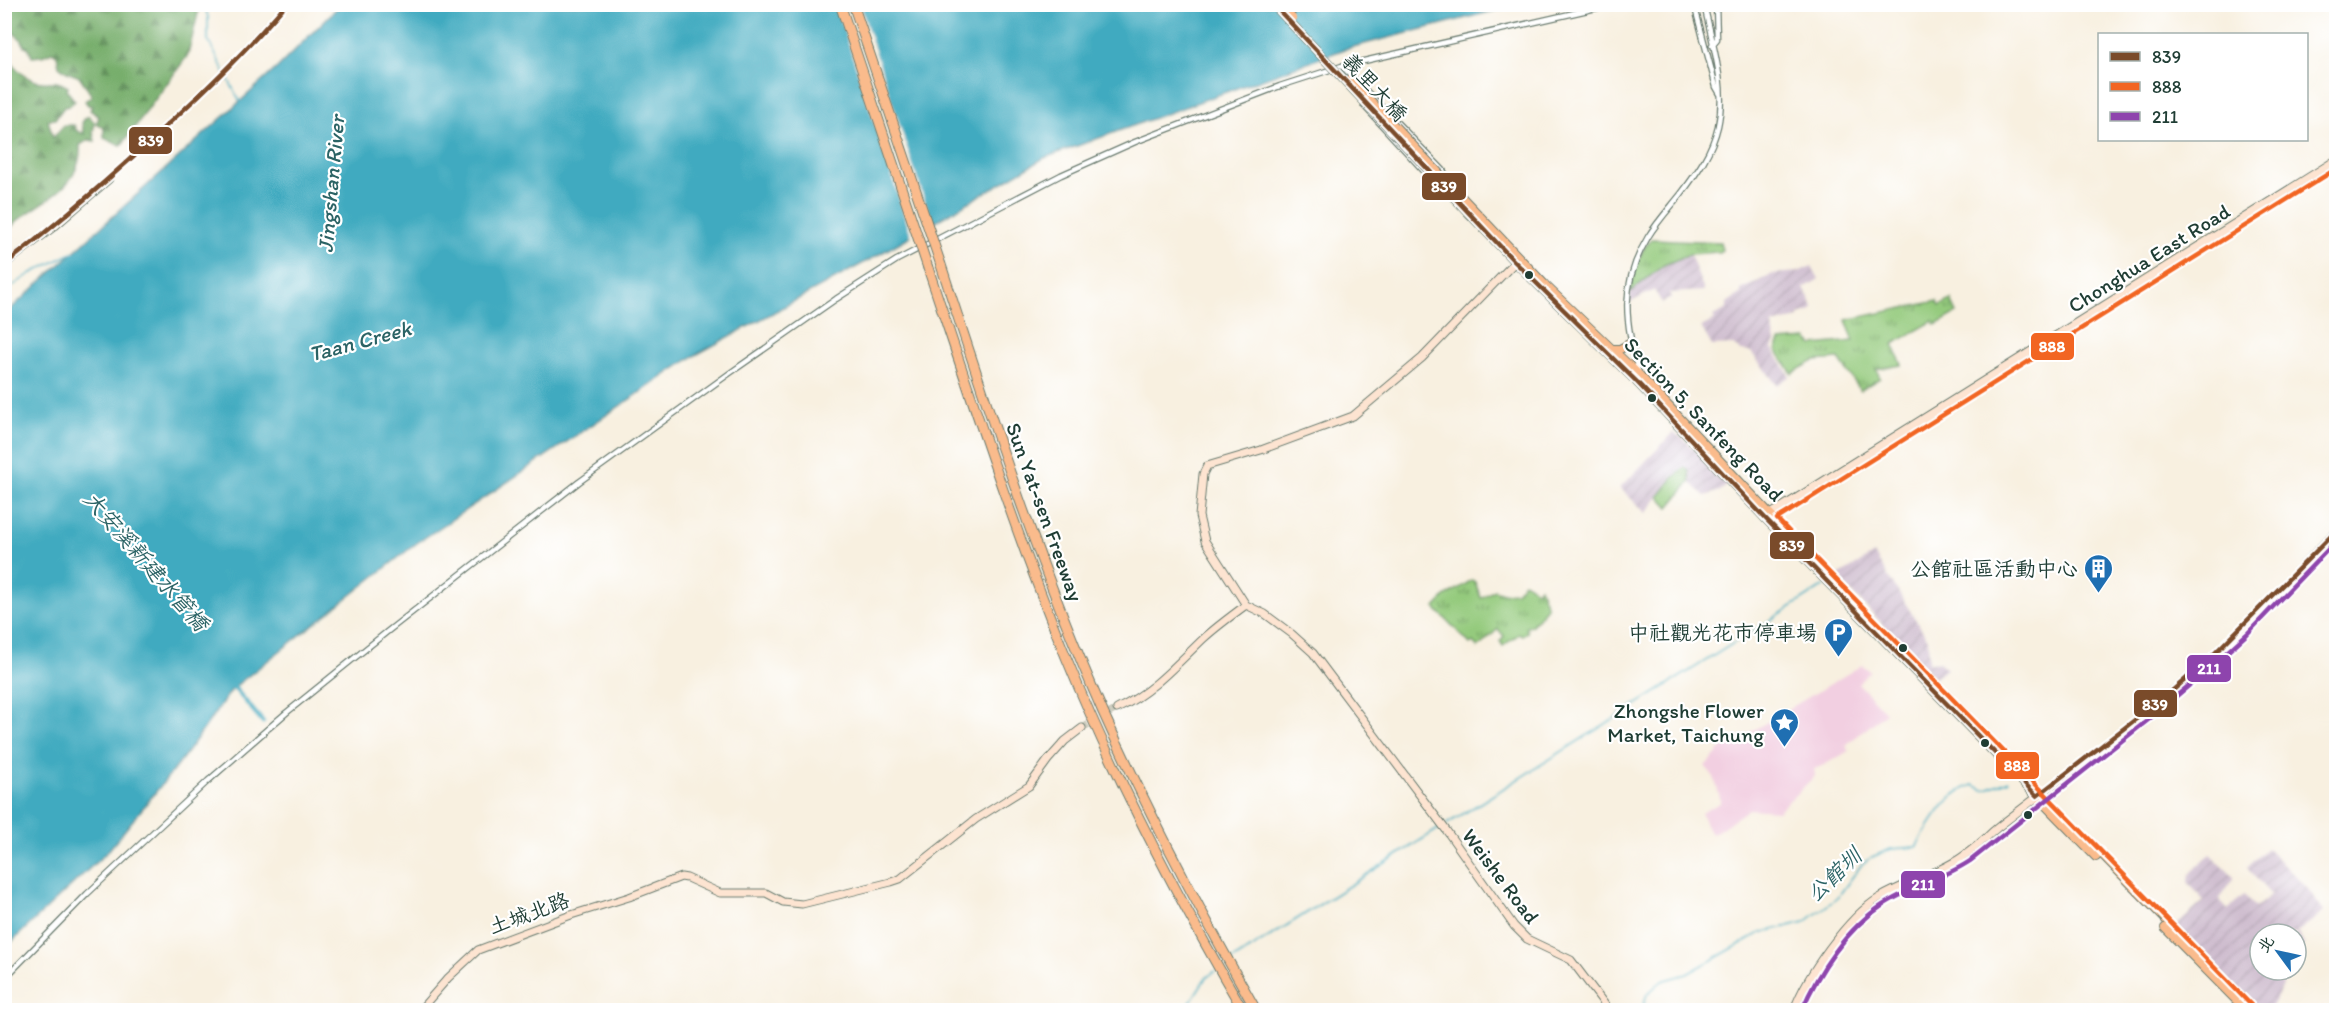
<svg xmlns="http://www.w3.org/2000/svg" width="2341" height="1015" viewBox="0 0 2341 1015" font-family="Itim,'LXGW WenKai TC',sans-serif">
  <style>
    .built { fill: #f2cfe1 }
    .industrial { fill: url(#industrial-furrows) }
    .grass { fill: url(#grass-tufts); stroke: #5a8458; stroke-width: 1.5 }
    .forest { fill: url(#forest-firs); stroke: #4b7650; stroke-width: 1.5 }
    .water { fill: #40aac0; stroke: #30747a; stroke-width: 1.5 }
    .pier { fill: #f8f0e0 }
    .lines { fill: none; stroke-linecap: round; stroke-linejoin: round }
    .stream { stroke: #40aac0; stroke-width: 1.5 }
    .canal { stroke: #40aac0; stroke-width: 4.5 }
    .secondary-tunnel { stroke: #cdccbe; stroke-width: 7; stroke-dasharray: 7 3.5; stroke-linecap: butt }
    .street-casing { stroke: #6b7c70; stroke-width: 7 }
    .secondary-casing { stroke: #6b7c70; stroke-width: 9 }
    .primary-casing { stroke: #6b7c70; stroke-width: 10 }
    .highway-casing { stroke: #6b7c70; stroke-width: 11 }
    .street { stroke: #fff; stroke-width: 4.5 }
    .secondary { stroke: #fde4d1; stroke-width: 7 }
    .primary { stroke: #fabb8c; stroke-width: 8 }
    .highway { stroke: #fabb8c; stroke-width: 9 }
    .primary-bridge-casing { stroke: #6b7c70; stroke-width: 10; stroke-linecap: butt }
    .highway-bridge-casing { stroke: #6b7c70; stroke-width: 11; stroke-linecap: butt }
    .primary-bridge { stroke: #fabb8c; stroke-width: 8 }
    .highway-bridge { stroke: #fabb8c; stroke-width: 9 }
    .bus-1-casing { stroke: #fff; stroke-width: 9 }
    .bus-2-casing { stroke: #fff; stroke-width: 9 }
    .bus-3-casing { stroke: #fff; stroke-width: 9 }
    .bus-1 { stroke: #7a4b2a; stroke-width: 4.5 }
    .bus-2 { stroke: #f26522; stroke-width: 4.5 }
    .bus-3 { stroke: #8e44ad; stroke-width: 4.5 }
    .bus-dot { fill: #1f3d34; stroke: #fff; stroke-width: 2 }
    .labels { text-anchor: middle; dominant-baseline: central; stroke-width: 4.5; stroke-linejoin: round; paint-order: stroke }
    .street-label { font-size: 21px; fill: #1f3d34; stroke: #fff }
    .poi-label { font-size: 21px; fill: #1f3d34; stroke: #fff; text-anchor: end }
    .water-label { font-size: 22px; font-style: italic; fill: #2b6365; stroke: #fff }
    .line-badge { stroke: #fff; stroke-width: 2 }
    .badge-label { font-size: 16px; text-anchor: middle; font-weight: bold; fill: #fff }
  </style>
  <defs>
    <pattern id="industrial-furrows" width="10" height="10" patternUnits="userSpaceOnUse" patternTransform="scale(1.5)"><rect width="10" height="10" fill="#cfbdcf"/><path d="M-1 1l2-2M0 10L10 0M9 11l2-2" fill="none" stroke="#b1a3b2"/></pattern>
    <pattern id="grass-tufts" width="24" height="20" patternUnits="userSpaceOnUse" patternTransform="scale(1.5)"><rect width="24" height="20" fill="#94ca7d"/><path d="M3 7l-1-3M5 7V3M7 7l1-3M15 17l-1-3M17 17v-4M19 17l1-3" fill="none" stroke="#78a567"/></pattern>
    <pattern id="forest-firs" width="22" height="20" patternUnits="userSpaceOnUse" patternTransform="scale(1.5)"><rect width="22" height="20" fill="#77ae6c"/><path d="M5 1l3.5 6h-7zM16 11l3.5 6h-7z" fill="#618f5a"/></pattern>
  </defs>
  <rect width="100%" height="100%" fill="#fff"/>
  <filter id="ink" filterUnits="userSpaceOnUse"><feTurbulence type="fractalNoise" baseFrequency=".0167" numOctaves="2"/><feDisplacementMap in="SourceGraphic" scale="12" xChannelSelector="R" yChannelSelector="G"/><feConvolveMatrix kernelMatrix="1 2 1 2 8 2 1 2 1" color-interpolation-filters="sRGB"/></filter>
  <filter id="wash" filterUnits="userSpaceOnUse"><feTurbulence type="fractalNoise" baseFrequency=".008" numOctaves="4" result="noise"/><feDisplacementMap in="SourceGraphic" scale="24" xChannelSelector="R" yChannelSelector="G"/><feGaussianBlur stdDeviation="1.35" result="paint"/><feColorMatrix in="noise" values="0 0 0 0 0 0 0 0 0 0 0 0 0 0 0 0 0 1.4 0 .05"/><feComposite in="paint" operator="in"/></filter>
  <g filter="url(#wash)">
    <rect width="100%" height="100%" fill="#f8f0e0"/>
    <path class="built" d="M1862,665L1870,671L1858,683L1886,713L1846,745L1849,751L1824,765L1814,769L1815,776L1778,811L1749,809L1713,834L1710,833L1701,813L1720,803V798L1714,777L1705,766L1725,745L1749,733Z"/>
    <path class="industrial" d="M1690,254L1704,291L1669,293L1671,298L1662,303L1654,290L1629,303L1630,292L1640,282L1664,265Z
      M1812,266L1819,279L1804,288L1813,307L1812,311L1799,315V318L1772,324L1775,342L1772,348L1790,376L1777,385L1751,352L1741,351L1734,345L1712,346L1701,327L1715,320L1713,316L1727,309V303L1741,293V290L1773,274L1798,272Z
      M1673,433L1683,438L1729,484L1720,491L1705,496L1690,482L1691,478L1672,479L1646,513L1620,488Z
      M1874,554L1928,639L1929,662H1939L1947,669L1934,677L1837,577Z
      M2267,848L2308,889L2324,912L2297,932L2304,944L2296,960V934H2260V970H2291L2269,1010H2258L2176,926L2204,901L2188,882L2189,875L2210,854L2234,877L2219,899L2228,909L2244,895L2255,908L2271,895L2247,868Z"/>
    <path class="grass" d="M1653,239L1720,242L1722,250L1719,252L1690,254L1664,265L1630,292C1634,276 1638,248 1653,239Z
      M1951,300L1957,313L1936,325L1933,321L1893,344L1902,365L1876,369L1880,378L1860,390L1839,359L1814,361L1792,373L1776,350L1780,341L1807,339L1813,345L1854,341L1846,320L1937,301L1940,306Z
      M1685,467L1689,471L1690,482L1669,507L1659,496L1672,479Z
      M1472,580L1475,582L1481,598L1494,590L1503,593L1516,592L1524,582L1537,591L1540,587L1547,607L1532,625L1526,627L1527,632L1522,636L1519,634L1503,646L1500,641L1504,636L1498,629L1478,648L1473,642L1470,644L1435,608L1445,597Z"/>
    <path class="forest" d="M5,4H200V5L188,55L121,146L104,138V127L96,124L99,117L90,110L92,106L88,105L85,101L92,96L80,77L67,72L59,66L57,55L52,52L42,56L32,57L28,47L24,46L22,40C7,29 4,23 5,4Z
      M5,52C12,65 21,76 36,81C50,85 51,77 68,87L67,91L75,101L69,106L64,107L55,119L48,120L53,138L64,125H74L77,131L84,134L82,123L85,118L89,116L95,123L93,132L95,141L88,140L80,145C82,185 48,198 21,218C14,222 10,229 5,235Z"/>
    <path class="water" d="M340,5H1517L1345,49L1044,158L873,258L694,356L417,543L233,688L180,762L108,851L5,948V314L278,67Z"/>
    <path class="pier" d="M836,5H860L933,226L912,238Z"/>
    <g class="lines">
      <path class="stream" d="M204,4L208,17V40L239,100L242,102
        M4,292L30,274L74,252
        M1447,824L1824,586
        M1231,961L1440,828
        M1185,1010L1205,979L1215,971
        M1642,1010L1647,994L1662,981L1687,974L1760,933L1805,922L1837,898L1862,864L1872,857L1891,849L1916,847C1931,824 1944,794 1973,785L1984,790L2009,780"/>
      <path class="canal" d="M230,683L263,722"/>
    </g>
  </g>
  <g filter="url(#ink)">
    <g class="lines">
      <path class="secondary-tunnel" d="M109,179L209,87L286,4
        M1082,728L1117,709"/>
      <defs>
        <path id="street" d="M1694,4L1716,87L1720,94
          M1712,45L1717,39L1716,4
          M1342,66L1443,170L1451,184
          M1364,106L1432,180L1443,189
          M1639,374C1625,323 1619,285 1648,237C1657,222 1670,208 1681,194C1697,173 1712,152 1718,126C1727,86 1712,43 1704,4
          M4,979L87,894L208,781L286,713L388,631L579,482L730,373L836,299L897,260L1061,175L1135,142L1280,86L1342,66L1614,4"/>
        <path id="secondary" d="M1517,260L1422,358L1353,416L1261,450L1207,466L1203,474L1199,516L1205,541L1246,605L1265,614L1292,634L1313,653L1446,830L1514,926L1527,939L1571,960L1609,1010
          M4,265L55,226L109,179
          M1766,517L2336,160
          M1117,709C1151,693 1176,665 1203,639C1216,627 1231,616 1246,605
          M420,1010L448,978L478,950L571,915L629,897L681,877L687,878L720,893H766L783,902L802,904L891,882L900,879L976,819L1029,786L1048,760L1065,741L1082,728
          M1794,1010C1806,976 1848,917 1879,898C1903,884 1930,876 1954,862C1970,853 1983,840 1997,828C2075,767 2156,709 2228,642C2266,607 2299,567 2336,531"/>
        <path id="primary" d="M1454,189L1545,285L1640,376L1770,514L2254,1010
          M1451,194L1515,262L1636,381L1765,518L2096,857
          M1612,349H1620L1631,343
          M2165,928L2246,1010"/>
        <path id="highway" d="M941,265C990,415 1039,567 1103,712C1149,814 1201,913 1256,1010
          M928,268C972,399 1014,530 1066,657C1116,779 1177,897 1243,1010"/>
      </defs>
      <use href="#street" class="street-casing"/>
      <use href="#secondary" class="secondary-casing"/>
      <use href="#primary" class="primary-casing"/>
      <use href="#highway" class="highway-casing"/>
      <use href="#street" class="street"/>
      <use href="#secondary" class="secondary"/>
      <use href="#primary" class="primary"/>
      <use href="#highway" class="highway"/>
      <defs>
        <path id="primary-bridge" d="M1273,4L1451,194
          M1280,4L1292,18
          M1350,79L1454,189"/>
        <path id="highway-bridge" d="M840,4L928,268
          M853,4L941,265"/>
      </defs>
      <use href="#primary-bridge" class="primary-bridge-casing"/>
      <use href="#highway-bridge" class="highway-bridge-casing"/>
      <use href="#primary-bridge" class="primary-bridge"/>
      <use href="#highway-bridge" class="highway-bridge"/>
      <defs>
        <path id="bus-1" d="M1273,4L1515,262L1636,381L1765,518L2037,796L2172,691L2210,658L2336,531
          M4,265C61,221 115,174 167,125C209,87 249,48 286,4"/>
        <path id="bus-2" d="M2251,1005L1777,519L2336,169"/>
        <path id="bus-3" d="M1802,1010C1818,972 1847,928 1883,905C1910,887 1943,879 1970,861L2148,720L2205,672L2247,634L2336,541"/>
      </defs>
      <use href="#bus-1" class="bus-1-casing"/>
      <use href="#bus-2" class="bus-2-casing"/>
      <use href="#bus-3" class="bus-3-casing"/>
      <use href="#bus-1" class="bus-1"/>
      <use href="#bus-2" class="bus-2"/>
      <use href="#bus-3" class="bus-3"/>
    </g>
  </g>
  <defs>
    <symbol id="building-pin" viewBox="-11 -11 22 30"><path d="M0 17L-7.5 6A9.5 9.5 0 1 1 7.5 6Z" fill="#1f6fb2" stroke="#fff"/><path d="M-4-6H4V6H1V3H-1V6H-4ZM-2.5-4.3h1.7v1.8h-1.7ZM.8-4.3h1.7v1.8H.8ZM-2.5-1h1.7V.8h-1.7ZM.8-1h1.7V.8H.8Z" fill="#fff"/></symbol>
    <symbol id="parking-pin" viewBox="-11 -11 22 30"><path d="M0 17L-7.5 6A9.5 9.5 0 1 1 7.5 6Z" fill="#1f6fb2" stroke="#fff"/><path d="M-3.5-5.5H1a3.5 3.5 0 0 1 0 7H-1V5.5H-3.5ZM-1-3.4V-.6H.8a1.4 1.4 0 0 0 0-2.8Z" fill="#fff"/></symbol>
    <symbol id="sight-pin" viewBox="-11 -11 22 30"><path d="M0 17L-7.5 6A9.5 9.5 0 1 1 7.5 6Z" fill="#1f6fb2" stroke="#fff"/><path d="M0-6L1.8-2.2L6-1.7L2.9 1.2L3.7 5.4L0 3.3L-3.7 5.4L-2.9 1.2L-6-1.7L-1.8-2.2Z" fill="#fff"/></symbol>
  </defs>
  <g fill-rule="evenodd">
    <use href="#building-pin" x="2082" y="552" width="33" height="45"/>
    <use href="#parking-pin" x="1822" y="616" width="33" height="45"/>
    <use href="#sight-pin" x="1768" y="706" width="33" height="45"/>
  </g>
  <g class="bus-dot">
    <circle cx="1529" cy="275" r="5"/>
    <circle cx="1652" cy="398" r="5"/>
    <circle cx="1903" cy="648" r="5"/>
    <circle cx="1985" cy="743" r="5"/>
    <circle cx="2028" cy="815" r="5"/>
  </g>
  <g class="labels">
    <g class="street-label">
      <text transform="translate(1375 87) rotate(47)">義里大橋</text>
      <text transform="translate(2149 258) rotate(-32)">Chonghua East Road</text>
      <text transform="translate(1704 419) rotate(46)">Section 5, Sanfeng Road</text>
      <text transform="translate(1045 512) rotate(70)">Sun Yat-sen Freeway</text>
      <text transform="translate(1501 876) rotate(53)">Weishe Road</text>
      <text transform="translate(529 913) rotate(-20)">土城北路</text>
    </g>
    <g class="poi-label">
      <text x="2078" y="568">公館社區活動中心</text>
      <text x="1817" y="632">中社觀光花市停車場</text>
      <text x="1764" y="710">Zhongshe Flower<tspan x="1764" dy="24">Market, Taichung</tspan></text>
    </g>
    <g class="water-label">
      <text transform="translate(331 184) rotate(-85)">Jingshan River</text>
      <text transform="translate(360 341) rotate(-15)">Taan Creek</text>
      <text transform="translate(146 561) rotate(49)">大安溪新建水管橋</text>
      <text transform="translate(1834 875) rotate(-44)">公館圳</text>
    </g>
  </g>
  <g class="line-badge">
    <rect x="128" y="126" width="45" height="29" rx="6" fill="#7a4b2a"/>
    <rect x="1421" y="172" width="46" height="29" rx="6" fill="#7a4b2a"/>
    <rect x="2030" y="332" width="45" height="29" rx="6" fill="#f26522"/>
    <rect x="1769" y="531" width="46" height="29" rx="6" fill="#7a4b2a"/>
    <rect x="2186" y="654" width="46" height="29" rx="6" fill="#8e44ad"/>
    <rect x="2133" y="689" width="45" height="29" rx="6" fill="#7a4b2a"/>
    <rect x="1995" y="751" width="45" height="29" rx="6" fill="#f26522"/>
    <rect x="1900" y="870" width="46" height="29" rx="6" fill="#8e44ad"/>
  </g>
  <g class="badge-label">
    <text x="151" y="146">839</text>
    <text x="1444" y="192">839</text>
    <text x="2052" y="352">888</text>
    <text x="1792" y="551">839</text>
    <text x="2209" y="674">211</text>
    <text x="2155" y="710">839</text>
    <text x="2017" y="771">888</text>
    <text x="1923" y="890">211</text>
  </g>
  <rect width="2341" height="1015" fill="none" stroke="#fff" stroke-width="24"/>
  <rect x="2098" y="33" width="210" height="108" fill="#ffffff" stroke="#a5b1ae" stroke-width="1.5"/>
  <rect x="2110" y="52" width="30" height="9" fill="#7a4b2a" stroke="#a5b1ae" stroke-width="1.5"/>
  <text x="2152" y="63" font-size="18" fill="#1f3d34">839</text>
  <rect x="2110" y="82" width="30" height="9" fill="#f26522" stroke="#a5b1ae" stroke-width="1.5"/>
  <text x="2152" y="93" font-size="18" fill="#1f3d34">888</text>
  <rect x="2110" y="112" width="30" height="9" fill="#8e44ad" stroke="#a5b1ae" stroke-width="1.5"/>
  <text x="2152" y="123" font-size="18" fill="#1f3d34">211</text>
  <g transform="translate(2278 952) rotate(303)"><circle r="28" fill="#ffffff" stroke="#a5b1ae" stroke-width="1.5"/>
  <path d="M0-4.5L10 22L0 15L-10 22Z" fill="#1f6fb2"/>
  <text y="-9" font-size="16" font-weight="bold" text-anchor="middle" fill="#1f3d34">北</text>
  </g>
</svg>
